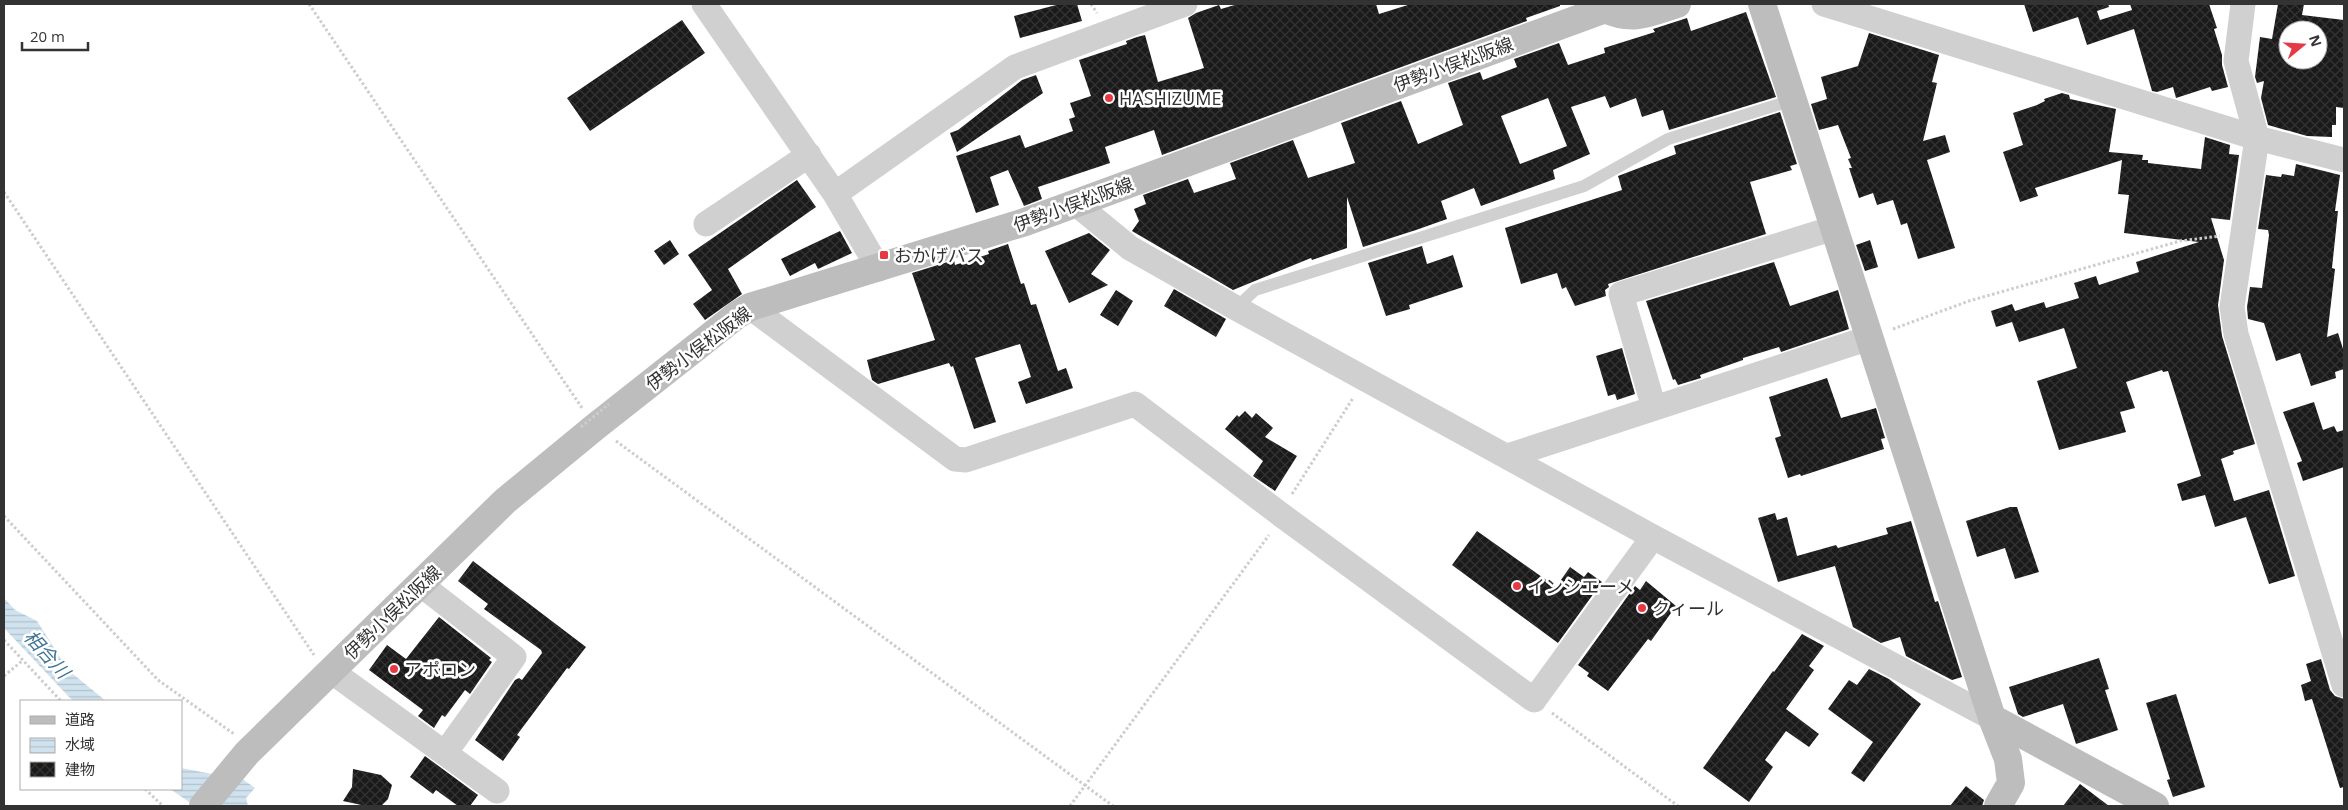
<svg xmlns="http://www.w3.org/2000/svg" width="2348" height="810" viewBox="0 0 2348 810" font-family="'Open Sans','Noto Sans JP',sans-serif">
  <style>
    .water { fill: url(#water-rules) }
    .building { fill: url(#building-cross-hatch); fill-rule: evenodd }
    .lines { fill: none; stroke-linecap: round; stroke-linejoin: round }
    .path { stroke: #cdcdcd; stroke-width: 3; stroke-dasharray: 2.5 2.5; stroke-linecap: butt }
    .lane { stroke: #d0d0d0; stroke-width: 12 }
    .street { stroke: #d0d0d0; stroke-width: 25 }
    .secondary { stroke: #bdbdbd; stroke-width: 28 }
    .path-bridge { stroke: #cdcdcd; stroke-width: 3; stroke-dasharray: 2.5 2.5; stroke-linecap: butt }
    .poi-dot { fill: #e63946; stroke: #fff; stroke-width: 2 }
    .labels { text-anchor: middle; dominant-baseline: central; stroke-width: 5; stroke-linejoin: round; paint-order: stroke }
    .street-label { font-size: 18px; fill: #333; stroke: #fff }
    .poi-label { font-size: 18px; fill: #333; stroke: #fff; text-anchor: start }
    .water-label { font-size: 19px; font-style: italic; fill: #3f7597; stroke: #fff }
  </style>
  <defs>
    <pattern id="water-rules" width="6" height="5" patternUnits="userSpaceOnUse" patternTransform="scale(1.25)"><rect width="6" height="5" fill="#cfe2ee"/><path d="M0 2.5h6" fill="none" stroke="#b2c2cd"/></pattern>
    <pattern id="building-cross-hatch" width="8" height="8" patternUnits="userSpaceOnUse" patternTransform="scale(1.25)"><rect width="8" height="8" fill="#1a1a1a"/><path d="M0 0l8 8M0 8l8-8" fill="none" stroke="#333"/></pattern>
  </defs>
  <rect width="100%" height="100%" fill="#fff"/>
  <path class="water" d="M4,598L15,610L37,621L68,670L106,701H74L69,697L4,628Z
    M181,768L244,780L255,788L246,798L248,806H195L170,789H181Z"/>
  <path class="building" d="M1060,4H1077L1082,21L1020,38L1014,16Z
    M1238,4H1376L1379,14L1411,4H1560V6L1526,18L1527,21L1162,155L1154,130L1105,147L1110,163L1038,187L1042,199L1024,206L1008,170L990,177L999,205L976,213L956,156L1020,135L1025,148L1073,131L1069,119L1075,117L1070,103L1091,96L1079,60L1127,44L1126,41L1137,37L1145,35L1158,82L1204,68L1188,18L1196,13L1219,5L1221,9Z
    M2024,4H2108L2109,7L2097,11L2100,20L2132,10L2130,4H2209L2217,28L2214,29L2222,55V65L2228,87L2212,91L2210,87L2176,98L2173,87L2157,92L2152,91L2134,29L2087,45L2078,17L2033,32Z
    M2278,4H2304L2302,15L2344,20V108L2336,107V125H2332V137L2307,136L2268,125L2261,98L2264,81L2257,83L2255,77L2260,37L2272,39ZM2288,30H2318V60H2288Z
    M1746,12L1776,97L1669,130L1663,110L1642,117L1636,98L1610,108L1605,96L1571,107L1590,154L1553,170L1555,179L1481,206L1474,188L1441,201L1447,219L1416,230L1363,247L1347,197V248L1312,260L1311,258L1233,290L1132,231L1139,221L1134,209L1146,204L1143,195L1188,179L1194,193L1236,179L1230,163L1293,140L1308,178L1355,163L1341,123L1401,101L1418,144L1463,125L1448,83L1480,72L1483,80L1517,67L1514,59L1559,43L1568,65L1605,53L1604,48L1655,32L1653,29L1687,18L1691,31ZM1548,98L1567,146L1520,164L1501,116Z
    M682,20L705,53L590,131L567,98Z
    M1869,33L1939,55L1932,82L1937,83L1923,141L1945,135L1950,152L1927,160L1955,248L1918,259L1907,223L1901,225L1893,200L1877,205L1873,193L1859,198L1849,168H1852L1848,159L1851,158L1838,125L1819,130L1811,104L1827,99L1821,77L1858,66Z
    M1036,75L1043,93L957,152L950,133L958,130L1022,80Z
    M2062,93L2069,95L2070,99L2116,109L2109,152L2143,155L2142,160H2148V163L2201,169L2205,137L2230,145L2229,154L2239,155L2230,220L2211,218L2224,260L2218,305L2222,336L2255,444L2233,451L2234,454L2221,459L2234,501L2269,490L2295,576L2269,584L2246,517L2215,527L2205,495L2182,501L2177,484L2201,476L2168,371L2163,372L2162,370L2126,382L2135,408L2120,412L2126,432L2059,450L2037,381L2077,368L2064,328L2019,342L2012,322L1996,327L1991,311L2012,304L2015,311L2044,302L2046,308L2079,298L2074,283L2096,276L2099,285L2139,272L2136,262L2199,242L2124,233L2129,195L2118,194L2122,160L2035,188L2038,196L2020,202L2003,152L2023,145L2013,113L2037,105L2045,101L2044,99Z
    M1780,112L1797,164L1790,166L1792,170L1750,182L1766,234L1608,284L1609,287L1605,290L1606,296L1575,306L1566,287L1562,289L1557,273L1521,284L1505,228L1622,190L1618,176L1676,154L1674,146Z
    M2296,164L2340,175L2335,211H2338L2332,268L2335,269L2327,337L2338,333L2344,352V369L2335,372L2336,378L2311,386L2300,353L2276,361L2264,323L2248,319L2247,307L2250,287L2262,288L2269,235L2268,230L2258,229L2266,175L2281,177L2282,174L2294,176Z
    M797,180L816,207L728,269L742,294L705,320L693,304L712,290L688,255Z
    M840,231L852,253L818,269L815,263L790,276L781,259Z
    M1089,233L1110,250L1091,274L1108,285L1069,303L1045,251Z
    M670,240L679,254L664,265L654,251Z
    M1870,240L1878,267L1865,271L1856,245Z
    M1008,244L1021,284L1024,283L1031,305L1036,304L1058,371L1066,368L1073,388L1026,404L1018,382L1031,377L1020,344L975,358L996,422L974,429L953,366L951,367L949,363L878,384L872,380L867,360L935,340L912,273L954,260L955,265L989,254L988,251Z
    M1422,246L1427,264L1453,255L1463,287L1409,305L1410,309L1386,316L1368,263Z
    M1774,262L1790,306L1838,290L1849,329L1781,352L1779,347L1743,358V360L1700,375L1701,378L1678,385L1675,379L1673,380L1646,301Z
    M1174,289L1226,319L1216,337L1164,306Z
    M1116,290L1133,301L1118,326L1100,315Z
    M1622,348L1635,394L1617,400L1615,394L1608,396L1596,356Z
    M1827,378L1841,418L1876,408L1885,438L1881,439L1884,449L1801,476L1800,474L1788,478L1775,438L1781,436L1769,397Z
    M2314,402L2323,430L2334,426L2337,432L2344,430V467L2303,481L2297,463L2302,461L2283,412Z
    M1245,411L1252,418L1256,413L1273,428L1265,437L1297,456L1275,491L1253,476L1263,461L1225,429L1237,415L1239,417Z
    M2010,507H2017L2039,572L2015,579L2005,548L1977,557L1966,521Z
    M1775,513L1777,520L1787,517L1797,556L1836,545L1838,548L1888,534L1886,528L1911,521L1935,602L1938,601L1962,677L1952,680L1906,656L1900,637L1881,643L1853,627L1835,566L1778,582L1758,518Z
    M1477,531L1556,587L1570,567L1584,577L1588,572L1602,582L1558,643L1452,565Z
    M473,561L586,647L569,669L567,668L517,735L520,737L503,761L475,740L515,680L519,678L522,680L542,653L541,650L484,609L488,604L458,581Z
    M1646,581L1676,606L1651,641L1648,639L1608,691L1587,676L1589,673L1578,665L1635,586L1640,590Z
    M439,617L491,658L489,660L492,662L470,694L465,690L445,717L442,715L434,728L418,716L423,710L369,670L387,645L406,659Z
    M1802,634L1824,646L1809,666L1814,670L1786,709L1819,734L1809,747L1786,731L1765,760L1773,767L1749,802L1703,768L1773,671L1774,672Z
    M2099,658L2109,689L2105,690L2118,730L2076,744L2063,704L2023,717L2018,714L2009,687Z
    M2321,659L2330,690L2335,696L2344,699V787L2340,788L2312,699L2305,701L2301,685L2311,681L2306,664Z
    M1869,669L1889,679L1921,704L1864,782L1851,773L1873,742L1828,709L1849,680L1857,685Z
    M2176,694L2205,787L2173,797L2167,780L2170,779L2146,703Z
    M425,756L478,795L470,806H458L436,790L433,794L410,777Z
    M353,769L381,775L392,785L388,799L381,806H366L343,801L352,787Z
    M2080,784L2109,806H2063Z
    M1966,786L1984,800L1982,806H1950Z"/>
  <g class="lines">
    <path class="path" d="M309,4L582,408
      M1091,4L1097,13
      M4,192L314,655
      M1893,329L1969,301L2180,241L2220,236
      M616,441L1113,806
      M1292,494L1353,398
      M4,516L158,680L234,734
      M4,640L61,701
      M4,676L22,661
      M1552,713L1678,806
      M145,789L163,806
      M1070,806L1269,535"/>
    <path class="lane" d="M1236,308L1255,290L1584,186L1668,139L1793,100"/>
    <path class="street" d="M704,4L835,194L879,269
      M1824,4L2257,138L2344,160
      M2243,4L2236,61L2257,138L2232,307L2236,334L2344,685
      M835,194L1015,67L1185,4
      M1075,203L1130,248L1236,308L1653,537L1992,718
      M706,224L809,155
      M750,307L955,459L966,460L1135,404L1280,514L1534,700L1653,537
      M1654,408L1621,294L1834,228
      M1508,456L1869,338
      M420,584L514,657L445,753
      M331,671L497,791"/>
    <path class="secondary" d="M1762,4L1992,718L2008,759L2011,783L1998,806
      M1605,9C1633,22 1649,13 1677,4
      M1992,718L2155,806
      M203,806L247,753L505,501L595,427L737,315L750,307L1025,222L1605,9"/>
    <path class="path-bridge" d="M581,427L609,404"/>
  </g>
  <g class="poi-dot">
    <circle cx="1109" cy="98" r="5"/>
    <rect x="879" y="250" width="10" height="10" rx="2.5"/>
    <circle cx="1517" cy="586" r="5"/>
    <circle cx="1642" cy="608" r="5"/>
    <circle cx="394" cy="669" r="5"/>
  </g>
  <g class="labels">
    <g class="street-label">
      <text transform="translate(1453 64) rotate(-20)">伊勢小俣松阪線</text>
      <text transform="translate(1073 204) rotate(-20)">伊勢小俣松阪線</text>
      <text transform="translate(698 348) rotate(-37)">伊勢小俣松阪線</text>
      <text transform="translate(392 612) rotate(-44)">伊勢小俣松阪線</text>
    </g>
    <g class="poi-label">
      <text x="1119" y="98">HASHIZUME</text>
      <text x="894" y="255">おかげバス</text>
      <text x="1527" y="586">インシエーメ</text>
      <text x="1652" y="608">クィール</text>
      <text x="404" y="669">アポロン</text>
    </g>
    <g class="water-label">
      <text transform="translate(47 654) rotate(48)">相合川</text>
    </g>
  </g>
  <rect width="2348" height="810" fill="none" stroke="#333333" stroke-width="10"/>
  <rect x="20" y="700" width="162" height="90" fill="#ffffff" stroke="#adadad"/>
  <rect x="30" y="716" width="25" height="8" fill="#bdbdbd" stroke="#adadad"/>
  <text x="65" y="725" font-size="15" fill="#333333">道路</text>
  <rect x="30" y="738" width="25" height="15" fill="url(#water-rules)" stroke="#adadad"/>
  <text x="65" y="750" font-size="15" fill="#333333">水域</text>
  <rect x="30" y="762" width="25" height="15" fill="url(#building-cross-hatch)" stroke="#adadad"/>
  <text x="65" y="775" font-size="15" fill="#333333">建物</text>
  <g transform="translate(2303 45) rotate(72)"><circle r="24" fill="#ffffff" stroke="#adadad"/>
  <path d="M0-4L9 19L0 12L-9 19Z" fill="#e63946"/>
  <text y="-8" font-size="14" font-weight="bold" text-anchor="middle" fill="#333333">N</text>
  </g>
  <path d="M22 42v8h66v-8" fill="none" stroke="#333333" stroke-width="2.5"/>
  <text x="30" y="42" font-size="15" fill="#333333" stroke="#ffffff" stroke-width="4" paint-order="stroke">20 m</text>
</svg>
